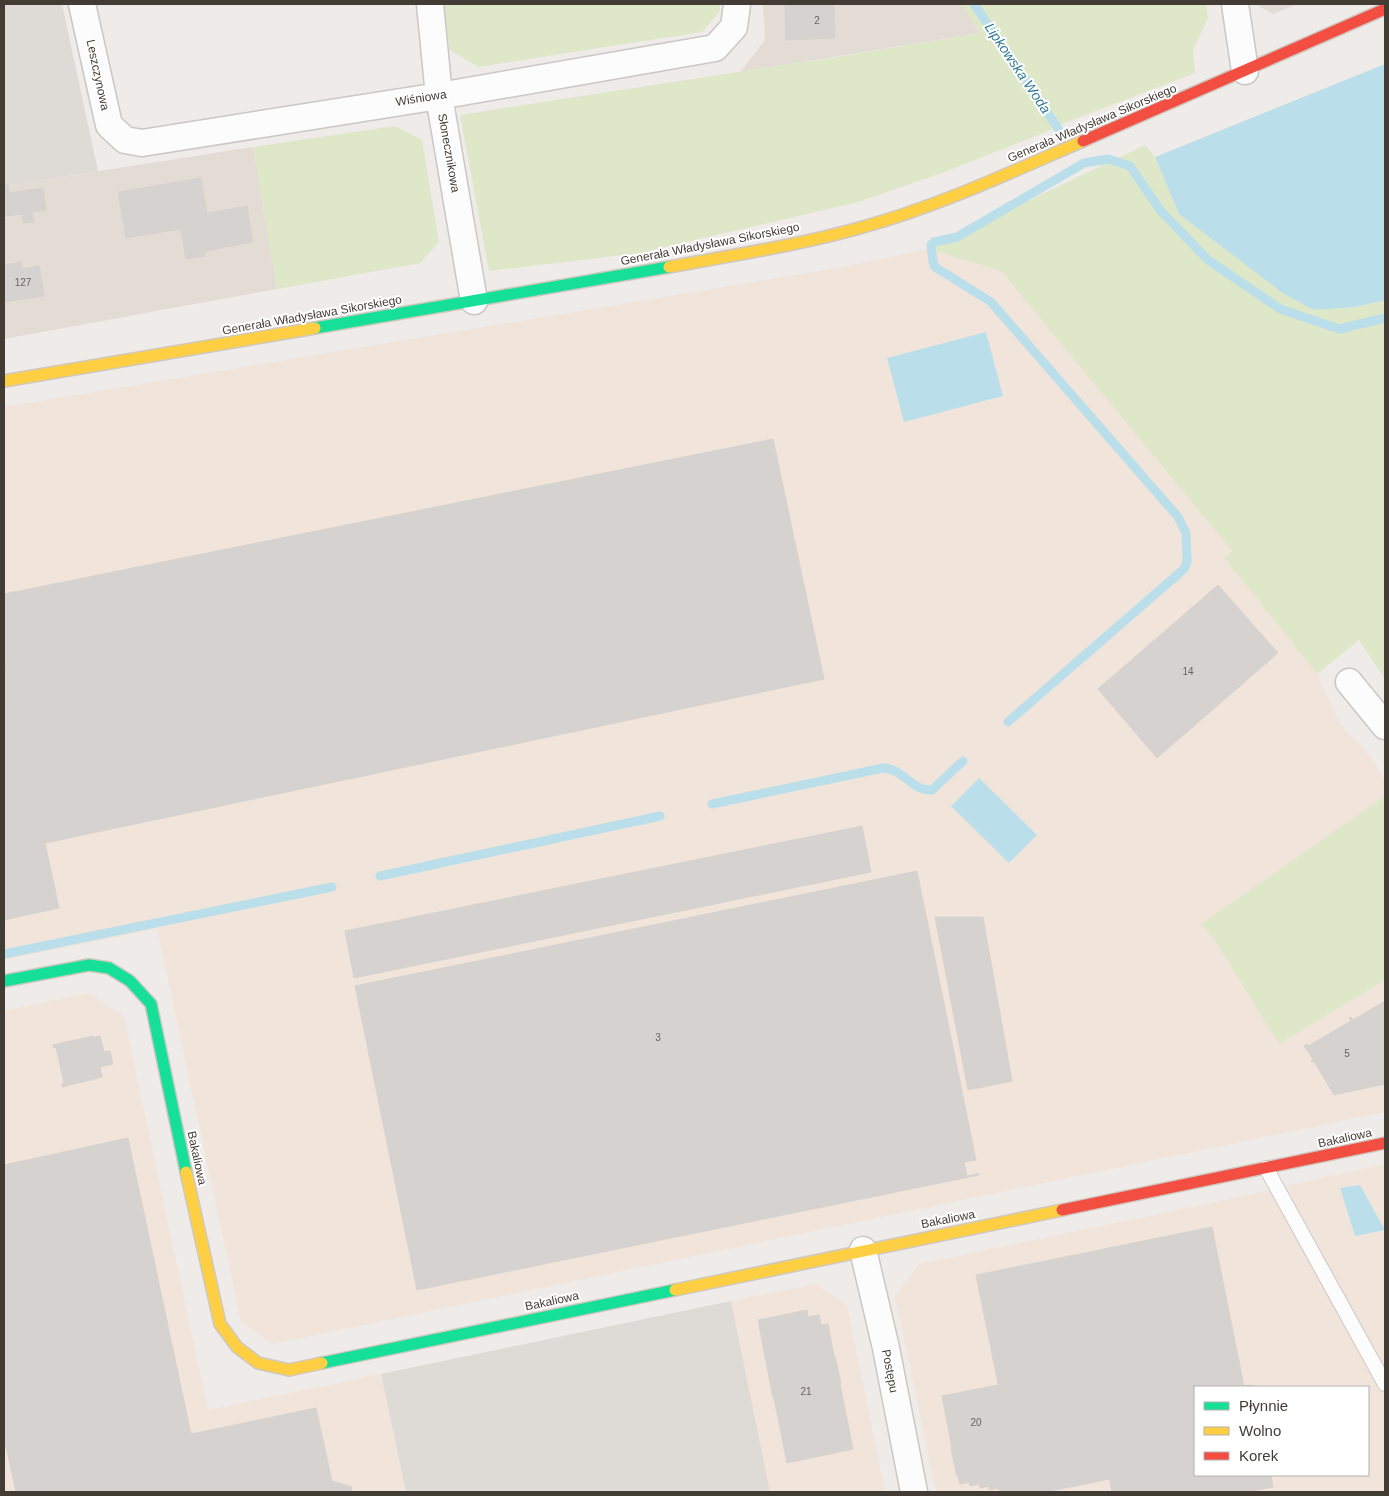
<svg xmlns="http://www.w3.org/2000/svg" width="1389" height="1496" viewBox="0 0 1389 1496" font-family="Helvetica,sans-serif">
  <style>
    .residential { fill: #e2dcd5 }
    .commercial { fill: #f1e5db; fill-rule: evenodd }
    .industrial { fill: #dedad6 }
    .green { fill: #dfe7c9 }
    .water { fill: #badeea }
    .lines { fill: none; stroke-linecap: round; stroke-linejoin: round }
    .stream { stroke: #badeea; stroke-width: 9 }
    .building { fill: #d6d2cf; stroke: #d6d2ce }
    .lane-casing { stroke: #cac7c4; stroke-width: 16 }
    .street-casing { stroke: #cac7c4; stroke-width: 29 }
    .fast-casing { stroke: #cec8c1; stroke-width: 14 }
    .slow-casing { stroke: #cec8c1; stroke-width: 14 }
    .jam-casing { stroke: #cec8c1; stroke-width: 14 }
    .lane { stroke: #fcfcfc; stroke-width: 14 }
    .street { stroke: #fcfcfc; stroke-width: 26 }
    .fast { stroke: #16e098; stroke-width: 11 }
    .slow { stroke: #ffcf43; stroke-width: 11 }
    .jam { stroke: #f24e42; stroke-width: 11 }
    .labels { text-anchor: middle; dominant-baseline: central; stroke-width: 4; stroke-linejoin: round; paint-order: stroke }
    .number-label { font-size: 10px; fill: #69635d }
    .street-label { font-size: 12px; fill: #433c35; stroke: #fff }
    .water-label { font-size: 14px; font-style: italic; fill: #317b99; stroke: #fff }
  </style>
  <rect width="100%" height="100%" fill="#eeebe8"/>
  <path class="residential" d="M763,4H962L980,33L740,72L765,40Z
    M1255,4H1298L1273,14Z
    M253,147L277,289L4,339V186Z"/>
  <path class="commercial" d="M927,249L1001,271L1232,551L1224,558L1317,674L1340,724L1370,756L1385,780V796L1202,924L1215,941L1279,1044L1385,980V1112L273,1344L241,1322L157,929L4,960V407L843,267Z
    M89,993L124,1016L208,1410L381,1374L406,1492H4V1011Z
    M1385,1164V1492H936L895,1296L919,1264L1211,1203ZM1195,1387H1368V1475H1195Z
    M815,1284L847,1304L885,1492H770L731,1301Z"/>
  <path class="industrial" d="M4,4H62L98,171L4,186Z
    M731,1301L770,1492H406L381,1374Z"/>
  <path class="green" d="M443,4H720V11L702,32L478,67L450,50Z
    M962,4H1206L1208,18L1193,50L1195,73L1067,122L1041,134L942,173L858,202L640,253L489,271L460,115L829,58L980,33Z
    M395,126L422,140L439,242L420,263L277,289L253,147Z
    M1145,145L1155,157L1179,214L1314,310L1355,307L1385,300V679L1359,640L1317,674L1224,558L1232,551L1001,271L927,249Z
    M1385,796V980L1279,1044L1215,941L1201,924Z"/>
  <path class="water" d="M1385,64V300L1355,307L1314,310L1284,294L1179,214L1155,157Z
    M986,332L1003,396L904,422L887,358Z
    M979,778L1037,835L1009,863L951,806Z
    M1360,1185L1385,1230L1355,1236L1340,1188Z"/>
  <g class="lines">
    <path class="stream" d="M974,4L1061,133
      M1008,722L1184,569L1187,562L1186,533L1178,517L991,302L935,267L933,262L931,245L934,242L957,237L1084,163L1108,159L1130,166L1160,210L1208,260L1280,309L1339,329L1385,318
      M712,804L883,768C906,770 911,791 932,790L963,761
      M380,876L660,816
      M4,954L332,887"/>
  </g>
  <path class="building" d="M785,4H834L835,38L786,40Z
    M201,178L207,213L247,206L253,242L205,251V256L186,259L181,229L126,238L118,192Z
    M8,185L13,215L4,217V186Z
    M43,188L46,210L32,212L34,222L23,223L22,214L13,215L9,193Z
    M21,262L22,269L39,266L44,296L4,302V265Z
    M773,439L824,679L45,843L4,646V594Z
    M1218,585L1278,653L1157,758L1098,689Z
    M4,655H5L59,908L4,920Z
    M862,826L871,872L354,978L345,931Z
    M917,871L976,1160L964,1162L967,1176L979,1173V1175L417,1290L355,986Z
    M935,917H983L1012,1081L968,1090Z
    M1385,1001V1084L1334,1095L1314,1061L1312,1062L1311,1060L1313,1059L1304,1046L1307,1044L1308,1046L1351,1021L1349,1018L1351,1017L1353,1020Z
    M93,1036V1038L100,1036L104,1052L110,1051L113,1064L100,1067L102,1077L62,1087V1084L64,1083L56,1047L53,1048V1045Z
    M128,1138L191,1434L316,1408L332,1481L352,1487L351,1492H16L4,1437V1165Z
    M1212,1227L1244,1386L1252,1385L1253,1387H1195V1475H1271L1273,1487L1247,1492H1112L1065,1257Z
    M1065,1257L1110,1479L1045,1492H1020L976,1275Z
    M807,1310L808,1317L819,1315L821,1325L828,1324L834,1356H835L841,1384H840L853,1449L787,1463L774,1398H773L758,1320Z
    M998,1385L1020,1492H1009V1490L1000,1492L998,1488L989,1490V1486L980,1488L979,1484L970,1486L969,1482L960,1484L958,1476L957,1477L951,1448H952L942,1396Z"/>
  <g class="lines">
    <defs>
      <path id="lane" d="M1266,1168L1385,1384"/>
      <path id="street" d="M82,4L109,125L125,140L142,143L439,96L715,48L734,27L737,4
        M430,4L439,96L474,301
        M1235,4L1245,71
        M1349,682L1385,726
        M863,1250L886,1348L914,1492"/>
      <path id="fast" d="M315,328L669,267
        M4,981L89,965L109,968L130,981L151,1004L186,1172
        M322,1363L675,1290"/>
      <path id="slow" d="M669,267C734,255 800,245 863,227C939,206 1011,172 1083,141
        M4,381L315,328
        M186,1172L220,1324L237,1347L258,1363L289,1370L322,1363
        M675,1290L1062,1210"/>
      <path id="jam" d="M1083,141L1385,9
        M1062,1210L1385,1143"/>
    </defs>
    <use href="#lane" class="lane-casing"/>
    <use href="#street" class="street-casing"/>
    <use href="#fast" class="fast-casing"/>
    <use href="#slow" class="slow-casing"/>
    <use href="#jam" class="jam-casing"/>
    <use href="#lane" class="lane"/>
    <use href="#street" class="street"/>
    <use href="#fast" class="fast"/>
    <use href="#slow" class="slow"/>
    <use href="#jam" class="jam"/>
  </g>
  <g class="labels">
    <g class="number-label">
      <text x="817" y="20">2</text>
      <text x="23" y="282">127</text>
      <text x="1188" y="671">14</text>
      <text x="658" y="1037">3</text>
      <text x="1347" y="1053">5</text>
      <text x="806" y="1391">21</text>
      <text x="976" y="1422">20</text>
    </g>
    <g class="street-label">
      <text transform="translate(98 75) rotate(78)">Leszczynowa</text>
      <text transform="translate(421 98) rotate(-9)">Wiśniowa</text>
      <text transform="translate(1092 123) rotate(-23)">Generała Władysława Sikorskiego</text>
      <text transform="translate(449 153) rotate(80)">Słonecznikowa</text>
      <text transform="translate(710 244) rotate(-11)">Generała Władysława Sikorskiego</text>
      <text transform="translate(312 315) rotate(-10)">Generała Władysława Sikorskiego</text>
      <text transform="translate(1345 1138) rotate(-12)">Bakaliowa</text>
      <text transform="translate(197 1158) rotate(78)">Bakaliowa</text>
      <text transform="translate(948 1219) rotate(-11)">Bakaliowa</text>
      <text transform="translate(552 1301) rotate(-12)">Bakaliowa</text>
      <text transform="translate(890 1371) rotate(79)">Postępu</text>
    </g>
    <g class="water-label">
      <text transform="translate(1018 68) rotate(56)">Lipkowska Woda</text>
    </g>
  </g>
  <rect width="1389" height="1496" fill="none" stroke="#433c35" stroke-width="10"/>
  <rect x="1194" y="1386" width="175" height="90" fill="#ffffff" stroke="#b4b1ae"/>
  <rect x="1204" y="1402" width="25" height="8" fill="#16e098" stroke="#b4b1ae"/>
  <text x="1239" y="1411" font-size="15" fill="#433c35">Płynnie</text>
  <rect x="1204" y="1427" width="25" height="8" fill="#ffcf43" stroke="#b4b1ae"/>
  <text x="1239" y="1436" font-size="15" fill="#433c35">Wolno</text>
  <rect x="1204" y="1452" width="25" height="8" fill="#f24e42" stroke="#b4b1ae"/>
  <text x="1239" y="1461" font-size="15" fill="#433c35">Korek</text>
</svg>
